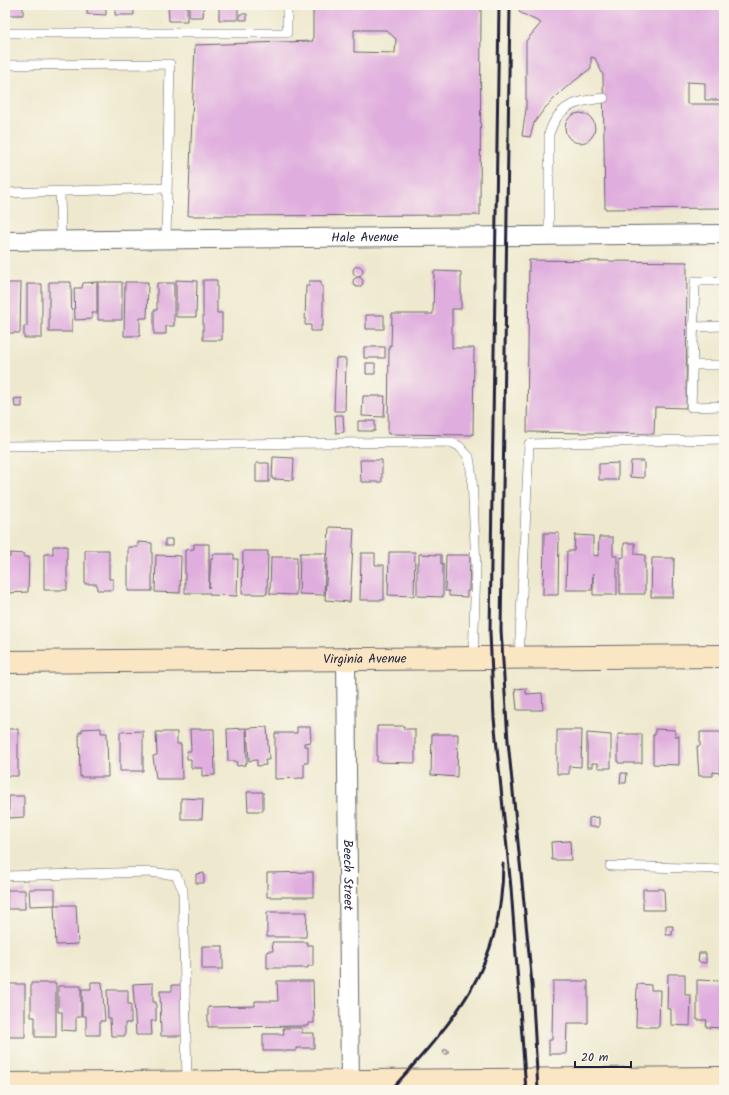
<svg xmlns="http://www.w3.org/2000/svg" width="729" height="1095" viewBox="0 0 729 1095" font-family="Kalam,sans-serif">
  <style>
    .building { fill: #e0aede; fill-rule: evenodd }
    .lines { fill: none; stroke-linecap: round; stroke-linejoin: round }
    .service-casing { stroke: #69686e; stroke-width: 10 }
    .minor-casing { stroke: #69686e; stroke-width: 20 }
    .secondary-casing { stroke: #69686e; stroke-width: 24 }
    .service { stroke: #fff; stroke-width: 9 }
    .minor { stroke: #fff; stroke-width: 18 }
    .secondary { stroke: #fbe6c4; stroke-width: 22 }
    .rail { stroke: #22223b; stroke-width: 3 }
    .labels { text-anchor: middle; dominant-baseline: central; stroke-width: 3; stroke-linejoin: round; paint-order: stroke }
    .street-label { font-size: 13px; fill: #22223b; stroke: #fbf7ec }
  </style>
  <rect width="100%" height="100%" fill="#fbf7ec"/>
  <filter id="ink" filterUnits="userSpaceOnUse"><feTurbulence type="fractalNoise" baseFrequency=".025" numOctaves="2"/><feDisplacementMap in="SourceGraphic" scale="8" xChannelSelector="R" yChannelSelector="G"/><feConvolveMatrix kernelMatrix="1 2 1 2 8 2 1 2 1" color-interpolation-filters="sRGB"/></filter>
  <filter id="wash" filterUnits="userSpaceOnUse"><feTurbulence type="fractalNoise" baseFrequency=".012" numOctaves="4" result="noise"/><feDisplacementMap in="SourceGraphic" scale="16" xChannelSelector="R" yChannelSelector="G"/><feGaussianBlur stdDeviation="0.9" result="paint"/><feColorMatrix in="noise" values="0 0 0 0 0 0 0 0 0 0 0 0 0 0 0 0 0 1.4 0 .05"/><feComposite in="paint" operator="in"/></filter>
  <g filter="url(#wash)">
    <rect width="100%" height="100%" fill="#eee9ce"/>
    <g id="blocks">
      <path class="building" d="M5,5H23V15H5Z
        M87,5H106V15L87,14Z
        M115,5H134V15H115Z
        M168,5H187V21H169Z
        M189,5H204L203,17H189Z
        M219,5H238V20H219Z
        M313,5H481L480,215L188,216L195,45L313,41ZM354,30H386L396,39L395,53L354,52Z
        M520,5H724V100H705V83L687,82V104H724V208L605,209L603,75L595,58L591,57V68L563,90L545,108L534,123L530,137L522,136L526,109V41L541,23L519,12Z
        M240,14H247V20H240Z
        M565 128a15 15 0 1 1 30 0a15 15 0 1 1-30 0Z
        M529,260L687,262L686,408L655,407L654,434L527,432Z
        M353 271a5 5 0 1 1 10 0a5 5 0 1 1-10 0Z
        M434,271L461,272V309H452V348H474L473,435L388,434L389,345L391,346L392,314H433Z
        M353 282a5 5 0 1 1 10 0a5 5 0 1 1-10 0Z
        M176,280L197,281L196,317H176Z
        M203,280H217V313H222V340H203Z
        M309,281H321V286H323V326L321,325V331H311V325H305L306,286H309Z
        M49,282H71L72,332H49Z
        M97,282V313H92V319L75,320L74,288H82L83,283Z
        M98,282H122V320H98Z
        M125,282H148L147,318H140V336H124Z
        M6,283H21L20,333H5Z
        M157,283H174V326H166V334H154V310H157Z
        M27,284H42V338H24V326H27Z
        M366,315H384V329H366Z
        M364,347H385V358H364Z
        M336,358L346,359L345,411H334Z
        M366,363H375V374H366Z
        M363,396H385L384,417L362,416Z
        M22,398V407H15L14,399Z
        M335,415H343L344,432L336,433Z
        M358,421H375V431H358Z
        M273,457L294,458L293,480L272,479Z
        M360,460H382V482H361Z
        M631,461H644V478L630,477Z
        M256,463H269V482H256Z
        M618,463V480H599V464Z
        M329,527L354,528L350,602L325,600Z
        M544,533H559L558,595H543Z
        M575,535L593,536V555L598,556L599,537H613V556H617V595H593V573L592,590H566L567,551H574Z
        M165,539H172V546H165Z
        M138,542L152,543V591H128V547H138Z
        M624,543H635V554L645,555V594H620V558L624,557Z
        M194,544H209V588L211,559H213V554H234V559H238L237,596L210,595V593H185V550L194,549Z
        M53,546H67V590H44V554H53Z
        M85,550H109V579H113V590H97V584H85Z
        M243,551H268L267,594H242Z
        M389,552H415L414,596L388,595Z
        M10,553L24,554V557H29L28,592L6,593L5,563H7V558L10,557Z
        M300,553H326L324,595L299,594Z
        M361,553H375V565H384V600H360Z
        M419,554L441,555V564L443,563V597L417,596V563H419Z
        M156,555L181,556L180,593L155,592Z
        M446,555H470L469,591H467V597L449,596V591H445Z
        M271,557H297L296,595L270,594Z
        M652,558H674L673,597H651Z
        M526,688V694L542,693L543,710H517L515,689Z
        M377,726H404V729H415V763L377,762Z
        M267,727L269,760H265L266,765L257,766V760L249,761L247,728Z
        M297,727H310L311,742L304,743V746H308V763H304V778L275,779V733H297Z
        M101,728V733H107L108,777H80L79,732H82V729Z
        M246,728L247,763H245V765L237,766L236,761H228L227,729Z
        M5,729H18V776H5Z
        M190,729H214L215,775L202,776V768H191V759H187V751H191Z
        M655,729L675,730V736H679V765L653,764V735H655Z
        M557,730H582L581,767L569,766V774H557Z
        M143,731V771H120V732Z
        M156,732H177V744H181L182,779H156L153,756L157,755Z
        M700,732H723V756H720V773L713,772V776H699L697,746H700Z
        M587,733L611,735V768H598V763H592V767H587Z
        M432,734H458L457,777L431,775Z
        M618,734H642V763H618Z
        M621,773H627L626,783H620Z
        M247,792H263V811H248Z
        M9,796H24V817L9,818Z
        M181,798L203,799L202,819H181Z
        M599,817V827H589V818Z
        M570,841L571,860H552L551,842Z
        M313,872V897H267V873Z
        M204,873V883H196V874Z
        M29,889H55V905L30,906Z
        M643,889H664L665,910H643Z
        M7,890H25V909H7Z
        M54,905H76L78,944L56,945Z
        M267,912H307L306,937H267Z
        M666,926H673L672,935H666Z
        M272,942H307V945H313V966H308V968H267V951H273Z
        M202,946H223V969H202Z
        M699,953H706V963L698,962Z
        M668,974H685V995H691L690,1026L671,1025V1009H667Z
        M697,980L722,981L721,1028L706,1027L707,1020H697Z
        M277,981H313L314,1023H309V1026L208,1027V1007L255,1006V1001H278Z
        M553,981H588V1023H567L566,1054H549V1040H552Z
        M91,982H102L105,1021H100V1035H86V1016H82V989H91Z
        M31,983H56V1037H35V1017H31Z
        M153,983V1002H156V1021H151L152,1035H136L133,984Z
        M5,984H25V1037H5Z
        M637,984L651,985V990H660L659,1027H636Z
        M172,985H184L185,1036H161L160,991H172Z
        M58,986H81V1017H76V1031L62,1030V1012H58Z
        M107,990H128V1004H131V1023H125V1036H111L110,1018H108Z
        M283,1028H302V1033H314V1048H296V1051H263V1034H284Z
        M443,1050H448V1054H444Z"/>
    </g>
  </g>
  <g filter="url(#ink)">
    <use href="#blocks" fill-opacity="0" stroke="#69686e" stroke-width="1"/>
    <g class="lines">
      <defs>
        <path id="service" d="M5,33H287V5
          M5,65L170,64L166,239
          M60,192L61,240
          M5,193L166,188
          M549,235V134C558,105 576,101 604,98
          M724,281H695L691,407L724,406
          M693,327L724,326
          M692,365H724
          M5,446L450,442L459,446L469,457L472,477L476,567L473,659
          M519,658L529,444L724,439
          M610,866L724,869
          M5,876L149,872L176,875L183,890L187,1082"/>
        <g id="minor">
          <path id="s1" d="M5,241L724,234"/>
          <path id="s2" d="M346,659L350,1090"/>
        </g>
        <g id="secondary">
          <path id="s3" d="M5,662L724,656"/>
          <path d="M5,1084L724,1078"/>
        </g>
      </defs>
      <use href="#service" class="service-casing"/>
      <use href="#minor" class="minor-casing"/>
      <use href="#secondary" class="secondary-casing"/>
      <use href="#service" class="service"/>
      <use href="#minor" class="minor"/>
      <use href="#secondary" class="secondary"/>
      <path class="rail" d="M499,5L490,633L494,718L511,888L526,1090
        M510,5L501,630L508,741L532,984L538,1090
        M391,1090C457,1017 502,968 503,864"/>
    </g>
  </g>
  <g class="labels">
    <g class="street-label">
      <text stroke="none"><textPath href="#s1" startOffset="360">Hale Avenue</textPath></text>
      <text stroke="none"><textPath href="#s3" startOffset="360">Virginia Avenue</textPath></text>
      <text stroke="none"><textPath href="#s2" startOffset="216">Beech Street</textPath></text>
    </g>
  </g>
  <rect width="729" height="1095" fill="none" stroke="#fbf7ec" stroke-width="20"/>
  <path d="M575 1061v6h56v-6" fill="none" stroke="#22223b" stroke-width="2"/>
  <text x="581" y="1061" font-size="12" fill="#22223b" stroke="#fbf7ec" stroke-width="3" paint-order="stroke">20 m</text>
</svg>
